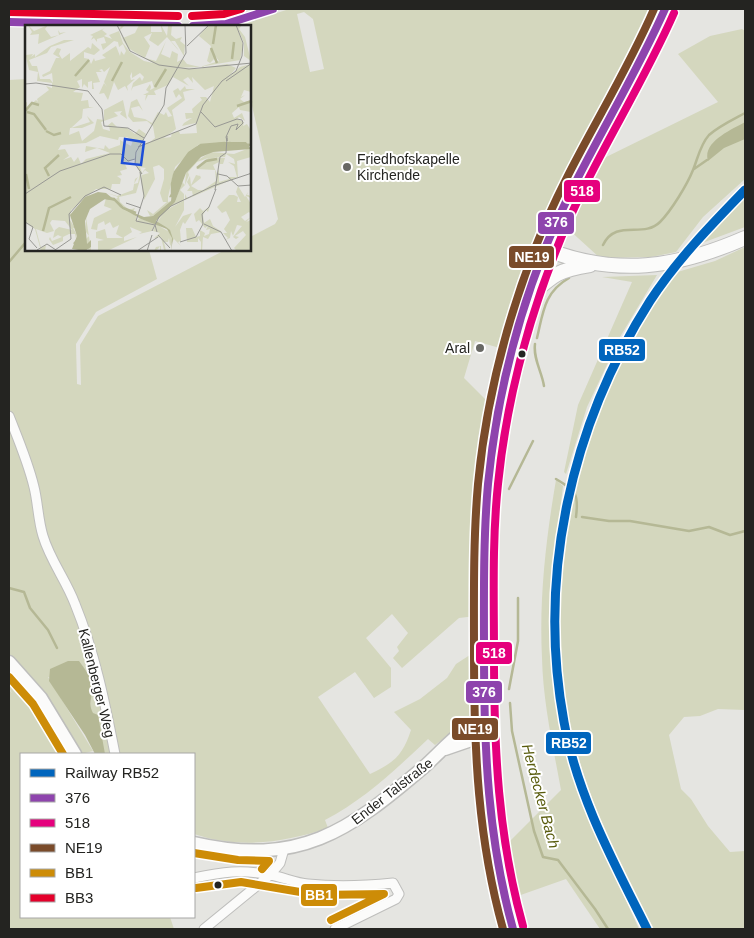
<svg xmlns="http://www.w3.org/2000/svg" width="754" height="938" viewBox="0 0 754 938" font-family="Helvetica,sans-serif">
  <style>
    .green { fill: #d4d7be; fill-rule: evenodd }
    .water { fill: #b5b895 }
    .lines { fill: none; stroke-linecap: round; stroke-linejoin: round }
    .stream { stroke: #b5b895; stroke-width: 2.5 }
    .minor-casing { stroke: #bebebc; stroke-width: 11 }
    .secondary-casing { stroke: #bebebc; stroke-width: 15 }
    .primary-casing { stroke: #bebebc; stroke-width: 16 }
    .minor { stroke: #fbfbfa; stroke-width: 9 }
    .secondary { stroke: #fbfbfa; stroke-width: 12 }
    .primary { stroke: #fbfbfa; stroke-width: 14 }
    .bus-1-casing { stroke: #fff; stroke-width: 11 }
    .bus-2-casing { stroke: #fff; stroke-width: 11 }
    .bus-3-casing { stroke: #fff; stroke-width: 11 }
    .bus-4-casing { stroke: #fff; stroke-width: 11 }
    .bus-5-casing { stroke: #fff; stroke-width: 11 }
    .bus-1 { stroke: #8e44ad; stroke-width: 8 }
    .bus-2 { stroke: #e5007d; stroke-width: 8 }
    .bus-3 { stroke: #7a4b2a; stroke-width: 8 }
    .bus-4 { stroke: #cd8c07; stroke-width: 8 }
    .bus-5 { stroke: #e4002b; stroke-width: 8 }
    .rail-1-casing { stroke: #fff; stroke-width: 12 }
    .rail-1 { stroke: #0065bd; stroke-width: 9 }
    .poi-dot { fill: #686864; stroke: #fff; stroke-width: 2 }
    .bus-dot { fill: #242421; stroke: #fff; stroke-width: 2 }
    .labels { text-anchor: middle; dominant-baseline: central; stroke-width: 4; stroke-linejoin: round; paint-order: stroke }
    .poi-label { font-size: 14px; fill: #242421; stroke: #fff; text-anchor: start }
    .street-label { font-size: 14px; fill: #242421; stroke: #fff }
    .water-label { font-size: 15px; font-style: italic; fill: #595c0d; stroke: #fff }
    .inset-river { fill: none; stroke: #b5b895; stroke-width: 2.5 }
    .inset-road { fill: none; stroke: #989894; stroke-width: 1 }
    .view { fill: #1d4ed8; fill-opacity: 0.15; stroke: #1d4ed8; stroke-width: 2.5 }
    .inset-edge { fill: none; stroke: #242421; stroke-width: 2.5 }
    .line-badge { stroke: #fff; stroke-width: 2 }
    .badge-label { font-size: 14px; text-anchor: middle; font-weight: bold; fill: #fff }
  </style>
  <rect width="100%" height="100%" fill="#e5e5e1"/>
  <path class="green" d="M289,9H653L636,51L562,181L521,293L507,350L475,341L464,378L494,408L477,571L476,616L459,618L402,668L393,658L399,651L397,647L408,633L392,614L366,638L391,668V687L374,698L355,672L318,697L370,774C394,763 403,755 411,730L394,712L420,699L447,678L456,664L476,651L477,707L470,719L435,745L428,739C395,770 365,799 325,820L328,828C283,843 239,849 194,834V754H104L90,708L92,689L48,677L93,751L81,754L45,697L9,654V80L26,79V250H149L157,279L96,312L76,344L77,384L81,385L80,345L98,316L225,250H250V237L275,224L278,219L250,97V26H238ZM304,12L313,19L324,69L310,72L297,14Z
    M742,29L745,31V179L703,217L676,252L651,257L600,258L567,228L598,161L718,102L678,54L710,36Z
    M745,196V227L694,246Z
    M745,247V710L718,709L700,716L684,717L669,735L681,789L691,799L708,826L730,852L745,851V929H654C629,880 602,831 585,778C557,695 555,622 567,536C572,492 581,449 598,408C618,360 645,316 674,273L715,261Z
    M657,275L620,337L587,407L566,474L564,472L578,405L632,282L602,277Z
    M556,480L563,486L550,593V654L554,694L581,802L639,929H600L566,879L515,897L502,849L561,790C553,746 543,702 542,658C539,598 546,538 556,480Z
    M9,668L37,702L70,754H21V917H170L174,929H9V690L12,693L9,688Z"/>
  <path class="water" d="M745,122V139L724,148L708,161C702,142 731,130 745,122Z
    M68,661H79C85,669 93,679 92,690C92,699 88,704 93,713L98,715L105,754H95L85,735L49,681L50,669Z"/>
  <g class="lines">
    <path class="stream" d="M694,169L707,160
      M603,245C616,218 643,239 660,222C671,211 687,185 693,170C698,158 700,145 709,135C719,126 734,119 745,113
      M9,262L26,242
      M537,338C543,313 544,292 569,278
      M535,344C533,359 542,372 544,386
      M556,479C576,491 579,493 576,517
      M509,489L533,441
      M582,517L609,521H630L689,531L709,527L730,535L745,531
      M9,588L24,592L30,608L48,630L57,648
      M509,689L518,641V598
      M510,703L512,731L534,831L543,857L558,860L595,909L608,929"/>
    <defs>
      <path id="minor" d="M9,22L178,26
        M193,26L226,24L273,9
        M9,416C18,439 28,462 34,487C38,503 38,520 43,536C50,560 66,580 75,604C95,653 105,703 115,754
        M194,878C222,872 242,869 270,875C283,877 295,883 308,884C336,887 364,886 393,883L399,894L396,899L335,929
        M204,929L270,875L280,863L284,849"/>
      <path id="secondary" d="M545,249L572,185L654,34L665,9
        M9,662L41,698L75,754
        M445,749L477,738L485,733
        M194,843C299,867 348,832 425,766C438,754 450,741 464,730L474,729L485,733"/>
      <path id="primary" d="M531,295C554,274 559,270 590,265
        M513,929C487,846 484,758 484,672C484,601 481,528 491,457C502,386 521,317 545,249C617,277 676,268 745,238"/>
    </defs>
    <use href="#minor" class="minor-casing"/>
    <use href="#secondary" class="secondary-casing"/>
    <use href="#primary" class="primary-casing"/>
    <use href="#minor" class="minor"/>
    <use href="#secondary" class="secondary"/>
    <use href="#primary" class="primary"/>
    <defs>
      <path id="bus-1" d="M9,22L178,26
        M193,26L226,24L273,9
        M513,929C488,839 484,750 484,657C484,599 483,541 488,484C496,403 516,321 546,246C580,164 629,90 665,9"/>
      <path id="bus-2" d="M523,926C498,837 494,748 494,656C494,599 492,541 498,484C506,405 526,327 555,253C587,169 638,95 674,13"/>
      <path id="bus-3" d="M503,929C478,840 474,750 474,657C474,599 473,541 478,484C486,402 506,322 536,246C568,163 619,90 654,9"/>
      <path id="bus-4" d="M9,677L33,704L63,754
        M194,853L238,860L269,861L262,869
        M196,888L241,882L318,895L384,894L331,920"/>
      <path id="bus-5" d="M9,12L178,16
        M192,16L224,14L241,9"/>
    </defs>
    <use href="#bus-1" class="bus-1-casing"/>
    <use href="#bus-2" class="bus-2-casing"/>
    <use href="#bus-3" class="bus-3-casing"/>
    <use href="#bus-4" class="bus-4-casing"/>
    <use href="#bus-5" class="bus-5-casing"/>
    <use href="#bus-1" class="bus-1"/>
    <use href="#bus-2" class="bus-2"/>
    <use href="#bus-3" class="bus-3"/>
    <use href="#bus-4" class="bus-4"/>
    <use href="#bus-5" class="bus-5"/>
    <defs>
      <path id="rail-1" d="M647,929C614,863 577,795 564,722C537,576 571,425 650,301C677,260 711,225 745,190"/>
    </defs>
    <use href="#rail-1" class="rail-1-casing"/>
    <use href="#rail-1" class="rail-1"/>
  </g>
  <g class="poi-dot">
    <circle cx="347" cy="167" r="5"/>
    <circle cx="480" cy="348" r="5"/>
  </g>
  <g class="bus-dot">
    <circle cx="522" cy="354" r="4.5"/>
    <circle cx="218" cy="885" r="4.5"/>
  </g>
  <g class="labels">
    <g class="poi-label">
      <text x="357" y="159">Friedhofskapelle<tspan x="357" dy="16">Kirchende</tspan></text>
      <text x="470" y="348" text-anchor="end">Aral</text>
    </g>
    <g class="street-label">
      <text transform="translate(97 683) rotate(76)">Kallenberger Weg</text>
      <text transform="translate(392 791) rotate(-38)">Ender Talstraße</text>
    </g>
    <g class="water-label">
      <text transform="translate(541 796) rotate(75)">Herdecker Bach</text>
    </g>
  </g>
  <g transform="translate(25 25)">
    <rect width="226" height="226" fill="#e5e5e1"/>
    <path d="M3,0L9,6L23,0L20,4L26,12L34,10L33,5L35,8L41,7L13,19L14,9L5,10L7,7ZM93,0L95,4L96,0L99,1L95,5L98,13L110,8L114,0H126V7H137L136,2V0L142,11L143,1L147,0L146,10L151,14L157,12L155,16L160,20L159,31L150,16H146L152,23L154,26L142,12L133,21L124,15L127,8L119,12L125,21L120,33L131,36L141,16L136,29L145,33L147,26L153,29L152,37L158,34L162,39L175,42L194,36L191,32L185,38L182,36L186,21L174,11L183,0H217L214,4L220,12L226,36L219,31V18L212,2L218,20L215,35L174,42L150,43L172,44L202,39L211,43L203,53L215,42L226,39V67L219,65L216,72L220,70L215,74L219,77L226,75V87L215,85L214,82L207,88L209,93L217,88L220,96L214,92L212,94L219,97L218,101L222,99L225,104L226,120L219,117L173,120L150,142L143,172V177L146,176L128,191H125L122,185L128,189L142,177H138L135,168L139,154V144L134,140L128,142L130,154L119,175L116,155L117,150L124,148L120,145L117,149L119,145L121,143L115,142L117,148L111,168L94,172L95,177L104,185L110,183L108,187L101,184L97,181L91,174L93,172L82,168L92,171L108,165L110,154L113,152L109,159L113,158L115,148L110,137L113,122L110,133L100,139L102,144L95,146L97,150L92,151L96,154L95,159H87L86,164H71L46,185L45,195L50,203H48L52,210L51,214L50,209H44L38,212V216L28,220L24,214L25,212L27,216L37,212L33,210L28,213L30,205L34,202L47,205L40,196L27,195L25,198L29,206L22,208L11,204L16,223L21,220L20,226H16L10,204L0,198L7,201L0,197V78L2,77V83L11,75L13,77L12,74L24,65L21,61L27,63V58L12,56L13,47L4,45L0,27L1,30L8,29L6,32L10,29V32L25,21L39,15H49L26,22L22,28L4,35L7,41H12L15,54H25L28,58L27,48L18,52L17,50L25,46L31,33H35L28,29L32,23L36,24L34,29L37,34L45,28V36L63,22L66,24L67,18L75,25L69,30L59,27V33L64,34L66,39L69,33L70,36L81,33L77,30L91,21L95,31L96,26L99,30L101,26L98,19L94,22L93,17L89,16L78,25L76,19L81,18L79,12L72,14V17L69,13L66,15L68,11L65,10L80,3L77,5L82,9L79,11L87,14L84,10L94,6L98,18L105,27L119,36L128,38L103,23L98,15ZM85,42L79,57L82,62L79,58L74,69L79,68L83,75L89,57L93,65L100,61L103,66L102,61L110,54L106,55L105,51L107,47V53L115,48L119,52L117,56L115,52L108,58L106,66L108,62L127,56L129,63L125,65L126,62L125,59L121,65L124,67L118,70H121L120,76L123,70H131L129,66L143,60L148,52L164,61L158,55L163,52L168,58L167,52L180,65L189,61L185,77L181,72H175L177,75L167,84L168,88H160L161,94L167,93L159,98L157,101L171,98L172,108L155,109L154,106L147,108L146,112L139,113L151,104L147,85L160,75L158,67L170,64H161L160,61L155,66L153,63L148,66L151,73L154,69L157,73L142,83L147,91L143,92L141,87L139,90L133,87L127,98L120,94L109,92L106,83L114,81L118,86L112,74L106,77L103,91L108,97L122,96L128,101L130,113L125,117L115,120L121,109L114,104L110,109L102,103L92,102L87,97L81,102L84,101L85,106L78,104L76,97L93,91L89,87L97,86L95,89L102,94L98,75L79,85V95L72,94L69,106L57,116L54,106L44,110L45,103H57L69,98L62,91L65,97L46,103L57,93L58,84L69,82H64L63,75L56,76L58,68L48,67L55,62L52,56L57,54V63L59,59L63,63V57L67,56V64H69L68,58L75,57L71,47H77L74,45L77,44L79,47ZM75,111L93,115L94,112H102L108,115L106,121L95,115V120L84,124L80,120L79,124L61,121L60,127L72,123L85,128L61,134L56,139L53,132L49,137L46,132L38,135L44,131L40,124L33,125L36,120L61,118ZM197,119H219L221,120L226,124V132L212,136L213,152L160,175V169L162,173L168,171L167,166H162L165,162L162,157L165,151L166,160L171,150L175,151L174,148L176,153L166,161L173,165H178L191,156L190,145L171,144L183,133L172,137L163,147L164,150L160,160L155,165L159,169V185L150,202L158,191L167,188L160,199L158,197L155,205L156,216L153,217L156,221L149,214L145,221L144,213L143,217H139L141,226H135V221L133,224L129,226L131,222L136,221V226L139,225L136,212L129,213L135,208L128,206L131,199L146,208L132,197L141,185L158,176L143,183L131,196L130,193L150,177L157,157L160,160L161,148L170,137L186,127L209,129L222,124L214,120ZM201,129L209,134L210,139L203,137L209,141L212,152H203L204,154L194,157V144L192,149L188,140L194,137L195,139H198L200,133L188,132H200ZM213,161L220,172L223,167L222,170H224L226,173L221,171L226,179V189L224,187L216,192L220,196L226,192L221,197L226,195V226H212L209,223L221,210L218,206L210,211L214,212L211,214L208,212L217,201L212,200L208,211L206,206L205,213L200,215L203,213L198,208H202L199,204L207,192L205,195L201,186L197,188L192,182L204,170H209L213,172L212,177H216L211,167ZM81,173L90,175L111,191L112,196L114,193L130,199L127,206L114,209L117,207L105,202L107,207L99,212V216L112,212L82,226H60L63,225L60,215L64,211L61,207V192L66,225H73V216L79,215L71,213V207L80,204L82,213H98L91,209L94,200L88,203L85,197L80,200L79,196L73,199L72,205L66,204L69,193L87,184L79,181ZM185,181L183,187L181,185L178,190L179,198L185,194L188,201L197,207L186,209L183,214L178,212L177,226H172L176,225V217L173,213V217H162L161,203H167L171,212L175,211V205L180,208L179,211L184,209L185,204L181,205L183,201L180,203L174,195L171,197L169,189L175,183L178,186Z" fill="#d4d7be" fill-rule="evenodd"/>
    <path d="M200,117H221L226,124L188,127L176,132L161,148L150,177L131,196L141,202L145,205L148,214L146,226L147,213L142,204L116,194L95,182L90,176L80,174L65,184L60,196L62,219L66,215V222L60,226L47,224L52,211L45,190L60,172L73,167L81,168L102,185L119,192L128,191L146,176L149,148L164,127L174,120Z" fill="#b5b895"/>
    <path class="inset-river" d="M188,19L191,0M186,23L192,38M207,34L209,17M50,51L64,35M87,56L97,37M130,62L141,44M212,81L227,76M0,86L7,78L14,80M2,87L9,89L21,105M21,106L29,110L36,108M203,119L226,120L204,118M176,120L199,119M176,120L165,128L151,147L148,154L147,169V171H146L147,169V159L149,150L150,147L164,128L176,120L200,118M172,143L181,136L192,134M1,149L4,164M24,151L20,143L34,130M18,206L24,183L46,172M49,219L54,213L57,189L72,172L89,174L98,183L111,188"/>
    <path class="inset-road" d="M92,0L105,26L134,40L164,44L227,38M162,21L184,0M197,56L211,46L217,31L218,18L211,0M201,56L227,38M0,59L11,58L63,66L77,84L79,101L103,103L119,113M176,87L190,102L212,94L217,95L218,98L211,105L213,99L206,101L201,112L202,116V111M113,122L171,99L178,80L197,56M115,147L119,171L111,196L130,200L132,207M117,149L110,139L111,127L139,80L141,63L161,28L160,0M193,149L202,151L213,161L227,160M190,165L195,132L201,128L202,113M0,169L35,146L85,129H96L103,136L110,134M101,178L116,183M184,182L191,164M0,197L8,202L4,214L12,223M178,199L177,189L184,182M179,199L196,207L207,226M127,206L134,192L146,181L188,161L227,148M133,210L145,223M155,217L171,212L178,199M12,225L22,219L31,225M30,225L46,214L44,189L60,171L79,162L96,170M112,226L133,212M122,226L127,210"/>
    <path class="view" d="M100,114L119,117L116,140L97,138Z"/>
    <rect width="226" height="226" class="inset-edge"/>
  </g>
  <g class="line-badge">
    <rect x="563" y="179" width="38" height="24" rx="5" fill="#e5007d"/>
    <rect x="537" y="211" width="38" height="24" rx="5" fill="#8e44ad"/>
    <rect x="508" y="245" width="47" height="24" rx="5" fill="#7a4b2a"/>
    <rect x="598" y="338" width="48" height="24" rx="5" fill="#0065bd"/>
    <rect x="475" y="641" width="38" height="24" rx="5" fill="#e5007d"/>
    <rect x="465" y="680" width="38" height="24" rx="5" fill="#8e44ad"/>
    <rect x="451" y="717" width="48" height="24" rx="5" fill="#7a4b2a"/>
    <rect x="545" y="731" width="47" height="24" rx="5" fill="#0065bd"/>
    <rect x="300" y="883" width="38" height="24" rx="5" fill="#cd8c07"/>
  </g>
  <g class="badge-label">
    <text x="582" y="196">518</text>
    <text x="556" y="227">376</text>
    <text x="532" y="262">NE19</text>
    <text x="622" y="355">RB52</text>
    <text x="494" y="658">518</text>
    <text x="484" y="697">376</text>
    <text x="475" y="734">NE19</text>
    <text x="569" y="748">RB52</text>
    <text x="319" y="900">BB1</text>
  </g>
  <rect width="754" height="938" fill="none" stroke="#242421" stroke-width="20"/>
  <rect x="20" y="753" width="175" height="165" fill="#ffffff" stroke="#a7a7a6"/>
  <rect x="30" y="769" width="25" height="8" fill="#0065bd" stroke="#a7a7a6"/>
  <text x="65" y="778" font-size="15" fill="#242421">Railway RB52</text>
  <rect x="30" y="794" width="25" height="8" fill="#8e44ad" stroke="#a7a7a6"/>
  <text x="65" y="803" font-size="15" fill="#242421">376</text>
  <rect x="30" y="819" width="25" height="8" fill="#e5007d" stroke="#a7a7a6"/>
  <text x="65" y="828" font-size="15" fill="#242421">518</text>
  <rect x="30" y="844" width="25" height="8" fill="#7a4b2a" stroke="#a7a7a6"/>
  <text x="65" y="853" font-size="15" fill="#242421">NE19</text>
  <rect x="30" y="869" width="25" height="8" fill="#cd8c07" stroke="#a7a7a6"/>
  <text x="65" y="878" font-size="15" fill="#242421">BB1</text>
  <rect x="30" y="894" width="25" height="8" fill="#e4002b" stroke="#a7a7a6"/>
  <text x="65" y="903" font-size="15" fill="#242421">BB3</text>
</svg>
